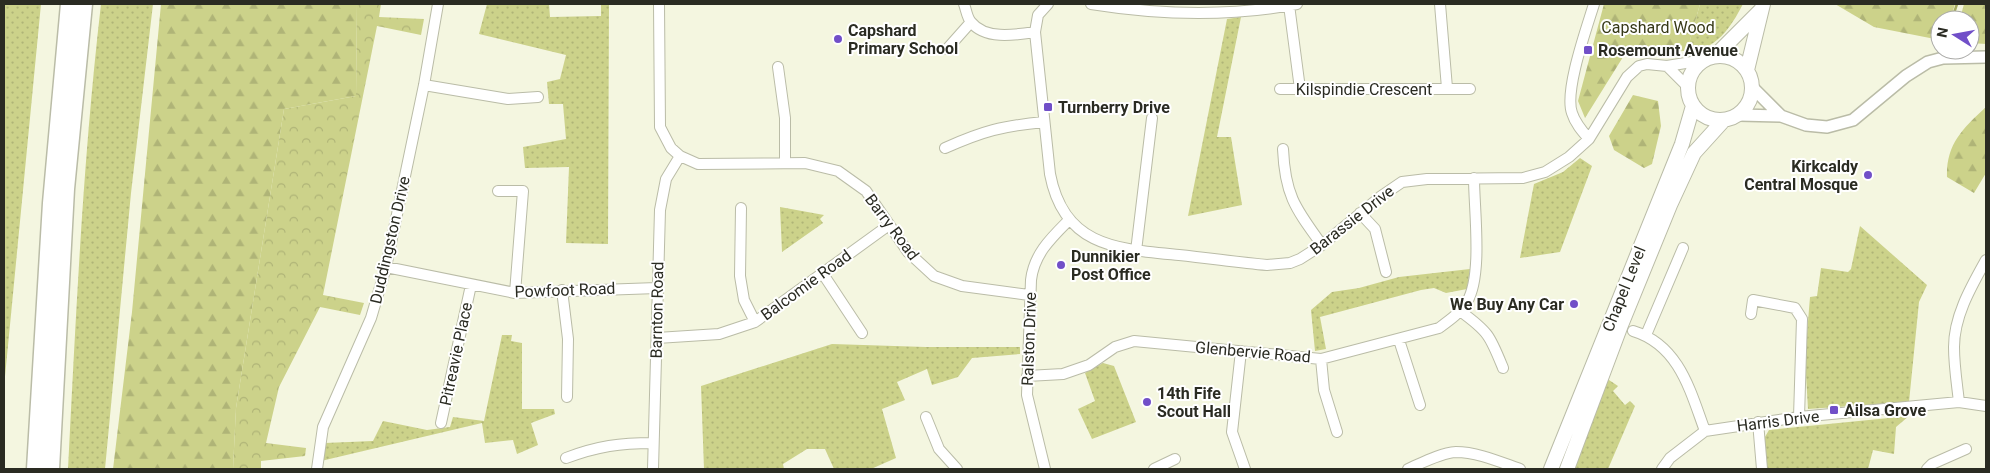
<svg xmlns="http://www.w3.org/2000/svg" width="1990" height="473" viewBox="0 0 1990 473" font-family="Roboto,sans-serif">
  <style>
    .grass { fill: url(#grass-dots) }
    .forest { fill: url(#forest-firs) }
    .park { fill: url(#park-crowns) }
    .lines { fill: none; stroke-linecap: round; stroke-linejoin: round }
    .stream { stroke: #a5aa5e; stroke-width: 2.5 }
    .minor-casing { stroke: #babca7; stroke-width: 12 }
    .tertiary-casing { stroke: #babca7; stroke-width: 14 }
    .secondary-casing { stroke: #babca7; stroke-width: 16 }
    .trunk-casing { stroke: #babca7; stroke-width: 19 }
    .minor { stroke: #fff; stroke-width: 10 }
    .tertiary { stroke: #fff; stroke-width: 11 }
    .secondary { stroke: #fff; stroke-width: 14 }
    .trunk { stroke: #fff; stroke-width: 16 }
    .poi-dot { fill: #714fc8; stroke: #fff; stroke-width: 2 }
    .labels { text-anchor: middle; dominant-baseline: central; stroke-width: 4; stroke-linejoin: round; paint-order: stroke }
    .park-label { font-size: 16px; fill: #363816; stroke: #fff }
    .poi-label { font-size: 16px; font-weight: bold; fill: #2a2b22; stroke: #fff; text-anchor: start }
    .street-label { font-size: 16px; fill: #2a2b22; stroke: #fff }
  </style>
  <defs>
    <pattern id="grass-dots" width="8" height="8" patternUnits="userSpaceOnUse" patternTransform="scale(1.25)"><rect width="8" height="8" fill="#ccd28a"/><path d="M2 2h.1M6 6h.1" fill="none" stroke="#afb477" stroke-width="1.8" stroke-linecap="round"/></pattern>
    <pattern id="forest-firs" width="22" height="20" patternUnits="userSpaceOnUse" patternTransform="scale(1.25)"><rect width="22" height="20" fill="#ccd28a"/><path d="M5 1l3.5 6h-7zM16 11l3.5 6h-7z" fill="#afb477"/></pattern>
    <pattern id="park-crowns" width="20" height="18" patternUnits="userSpaceOnUse" patternTransform="scale(1.25)"><rect width="20" height="18" fill="#ccd28a"/><path d="M2 6a3 3 0 1 1 6 0M12 15a3 3 0 1 1 6 0" fill="none" stroke="#afb477"/></pattern>
  </defs>
  <rect width="100%" height="100%" fill="#f4f6e0"/>
  <path class="grass" d="M4,4H41L4,387Z
    M101,4H153L131,193L105,469H68C76,314 83,159 101,4Z
    M487,4H549L550,17L601,16V4H609L608,244L566,243L569,167L525,168L523,147L566,139L563,104H549L547,82L560,79L566,55L479,34Z
    M1700,4H1743C1731,27 1716,51 1687,51Z
    M1241,17L1217,137H1231L1242,205L1188,216L1227,19Z
    M1580,158L1592,166L1560,252L1520,258L1534,184L1563,172Z
    M780,207L824,215L820,219L823,223L782,252Z
    M1860,226L1927,285L1919,302L1909,402L1808,409L1805,358L1810,297L1817,296L1821,268L1848,272L1851,269Z
    M1470,269L1467,289L1446,293L1434,288L1421,290L1320,317L1326,349L1315,351L1311,310L1332,292L1359,288L1399,277Z
    M502,335H512L511,341L522,343V409H554L555,414L531,423L538,445L517,454L513,440L485,443L482,423L321,461L325,443L373,441L383,421L427,430L450,427L453,417L484,421Z
    M832,344L926,347H1020V354L972,358L958,377L932,385L927,369L897,382L905,400L882,409L896,458L871,469H834L825,449H807L783,464L784,469H704L701,386Z
    M1103,363L1114,366L1136,422L1092,439L1078,409L1095,401L1085,373Z
    M1606,378L1618,386L1613,391L1625,405L1630,401L1635,406L1608,469H1574Z
    M1909,416L1896,427L1894,454L1873,450L1868,469H1763L1762,442L1769,430Z"/>
  <path class="forest" d="M161,4H357L356,96L284,109L236,408L233,469H113L132,312Z
    M1604,4H1700L1687,51L1628,49L1585,118L1578,101Z
    M1835,4H1955L1952,14L1961,15L1964,4H1986V44L1970,43V20H1940V40L1874,27Z
    M1633,95L1658,101L1661,126L1652,164L1644,168L1614,150L1609,136Z
    M1985,108L1986,173L1974,193L1947,177C1946,145 1962,129 1985,108Z"/>
  <path class="park" d="M357,4H381L379,17L424,19L421,35L377,26L323,295L364,303L360,315L320,307L279,387L266,443L306,448L305,456L261,461V469H233L236,408L284,109L356,96Z"/>
  <g class="lines">
    <path class="stream" d="M1953,16L1957,4"/>
    <defs>
      <path id="minor" d="M659,4L660,127L671,148L680,156L698,164L805,163L838,171L866,191L908,252L934,276L962,286L1029,295
        M964,4C966,9 967,18 971,22C985,40 1015,35 1035,32
        M1048,4L1038,15L1035,32L1050,174C1064,247 1117,249 1179,255C1208,258 1237,262 1267,265L1290,263L1300,259L1322,245L1380,197L1402,182L1427,179L1523,178L1545,172L1569,157L1589,139L1627,77L1639,66L1647,64L1667,66L1704,60
        M1091,4C1160,15 1229,17 1297,4
        M1440,4L1447,88
        M1289,5L1300,89
        M947,49L971,22
        M1667,66L1688,87
        M778,67L785,118V163
        M424,85L508,99L538,97
        M1280,89H1470
        M1589,139C1582,131 1575,123 1572,113C1564,91 1587,27 1594,4
        M945,148C983,131 1002,126 1044,122
        M1283,149C1285,196 1296,209 1322,245
        M498,191H523L515,293
        M741,208L740,276L744,300L755,322
        M1360,213L1375,229L1386,272
        M1136,251L1152,118
        M386,267L515,293L657,288
        M823,274L862,333
        M562,290L568,339L567,397
        M1460,311C1489,332 1490,336 1503,368
        M1751,314L1753,300L1795,308L1802,319L1799,417
        M1633,331C1679,345 1690,390 1705,431
        M1646,335L1683,248
        M657,338L719,334L755,322L889,225
        M1399,340L1420,405
        M1241,351L1232,432L1245,469
        M1321,359L1324,390L1337,432
        M1027,376L1063,374L1089,365L1115,347L1134,341L1321,359L1439,328C1450,320 1460,313 1467,302C1483,275 1474,210 1474,178
        M1959,402C1957,384 1954,366 1954,347C1954,316 1971,287 1986,260
        M926,417L939,449L957,469
        M1758,422L1762,469
        M441,423L471,285
        M566,458C598,446 620,443 653,443
        M317,469L323,427L371,318L386,267L424,85L438,4
        M653,469L660,210L666,179L680,156
        M1045,469L1027,395L1031,280C1034,254 1051,238 1069,220
        M1154,469L1175,459
        M1408,469C1422,463 1440,453 1456,452C1477,452 1500,462 1520,469
        M1662,469L1670,458L1705,431L1799,417L1959,402L1986,406
        M1927,469L1932,464L1966,449"/>
      <path id="tertiary" d="M1753,88L1781,116
        M1739,115L1781,116L1806,125L1827,127L1853,120L1906,76L1928,62L1943,58L1986,57"/>
      <path id="secondary" d="M1688 88a32 32 0 1 1 64 0a32 32 0 1 1-64 0Z
        M1715,56L1760,11
        M1747,70L1763,4
        M1551,469L1682,144L1693,106
        M1567,469L1621,325L1670,205L1694,153L1723,121"/>
      <path id="trunk" d="M35,469L51,203L69,4
        M51,469L66,189L84,4"/>
    </defs>
    <use href="#minor" class="minor-casing"/>
    <use href="#tertiary" class="tertiary-casing"/>
    <use href="#secondary" class="secondary-casing"/>
    <use href="#trunk" class="trunk-casing"/>
    <use href="#minor" class="minor"/>
    <use href="#tertiary" class="tertiary"/>
    <use href="#secondary" class="secondary"/>
    <use href="#trunk" class="trunk"/>
  </g>
  <g class="poi-dot">
    <circle cx="838" cy="39" r="5"/>
    <rect x="1583" y="45" width="10" height="10" rx="2.5"/>
    <rect x="1043" y="102" width="10" height="10" rx="2.5"/>
    <circle cx="1868" cy="175" r="5"/>
    <circle cx="1061" cy="265" r="5"/>
    <circle cx="1574" cy="304" r="5"/>
    <circle cx="1147" cy="402" r="5"/>
    <rect x="1829" y="405" width="10" height="10" rx="2.5"/>
  </g>
  <g class="labels">
    <g class="park-label">
      <text x="1658" y="27">Capshard Wood</text>
    </g>
    <g class="poi-label">
      <text x="848" y="30">Capshard<tspan x="848" dy="18">Primary School</tspan></text>
      <text x="1598" y="50">Rosemount Avenue</text>
      <text x="1058" y="107">Turnberry Drive</text>
      <text x="1858" y="166" text-anchor="end">Kirkcaldy<tspan x="1858" dy="18">Central Mosque</tspan></text>
      <text x="1071" y="256">Dunnikier<tspan x="1071" dy="18">Post Office</tspan></text>
      <text x="1564" y="304" text-anchor="end">We Buy Any Car</text>
      <text x="1157" y="393">14th Fife<tspan x="1157" dy="18">Scout Hall</tspan></text>
      <text x="1844" y="410">Ailsa Grove</text>
    </g>
    <g class="street-label">
      <text x="1364" y="89">Kilspindie Crescent</text>
      <text transform="translate(1352 220) rotate(-38)">Barassie Drive</text>
      <text transform="translate(892 227) rotate(53)">Barry Road</text>
      <text transform="translate(390 240) rotate(-77)">Duddingston Drive</text>
      <text transform="translate(806 285) rotate(-36)">Balcomie Road</text>
      <text transform="translate(1624 289) rotate(-68)">Chapel Level</text>
      <text transform="translate(565 290) rotate(-2)">Powfoot Road</text>
      <text transform="translate(657 310) rotate(-89)">Barnton Road</text>
      <text transform="translate(1029 339) rotate(-88)">Ralston Drive</text>
      <text transform="translate(1253 352) rotate(5)">Glenbervie Road</text>
      <text transform="translate(456 354) rotate(-78)">Pitreavie Place</text>
      <text transform="translate(1778 421) rotate(-7)">Harris Drive</text>
    </g>
  </g>
  <rect width="1990" height="473" fill="none" stroke="#2a2b22" stroke-width="10"/>
  <g transform="translate(1955 35) rotate(281)"><circle r="24" fill="#ffffff" stroke="#aaaaa7"/>
  <path d="M0-4L9 19L0 12L-9 19Z" fill="#714fc8"/>
  <text y="-8" font-size="14" font-weight="bold" text-anchor="middle" fill="#2a2b22">N</text>
  </g>
</svg>
